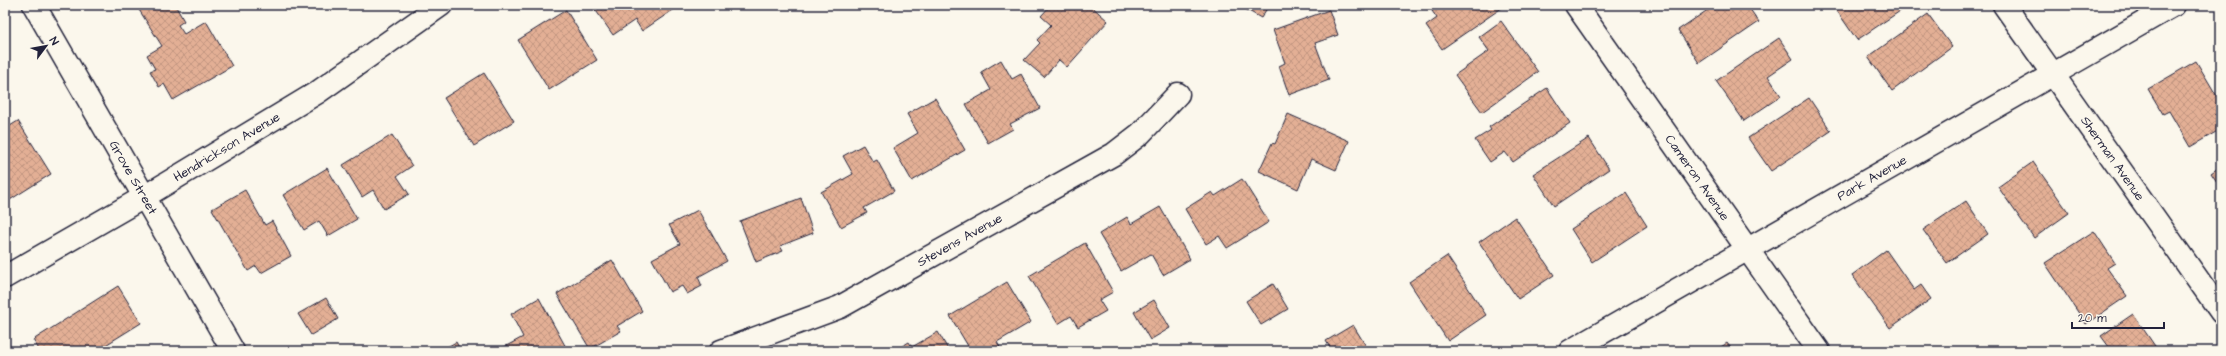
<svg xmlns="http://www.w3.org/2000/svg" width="2226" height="356" viewBox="0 0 2226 356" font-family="'Architects Daughter',sans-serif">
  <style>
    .building { fill: url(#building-cross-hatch); stroke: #22223b }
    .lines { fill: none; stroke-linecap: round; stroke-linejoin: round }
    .minor-casing { stroke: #22223b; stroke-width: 25 }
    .minor { stroke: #fbf7ec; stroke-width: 22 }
    .labels { text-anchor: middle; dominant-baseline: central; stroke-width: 3.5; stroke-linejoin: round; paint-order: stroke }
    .street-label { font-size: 13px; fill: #22223b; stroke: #fbf7ec }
  </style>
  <defs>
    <pattern id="building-cross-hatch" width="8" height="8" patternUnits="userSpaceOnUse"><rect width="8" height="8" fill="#e3af95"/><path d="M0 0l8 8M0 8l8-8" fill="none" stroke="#c29681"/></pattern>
  </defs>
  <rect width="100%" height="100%" fill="#fbf7ec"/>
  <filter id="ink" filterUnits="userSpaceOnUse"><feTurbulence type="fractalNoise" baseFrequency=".025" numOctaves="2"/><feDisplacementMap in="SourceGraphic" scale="8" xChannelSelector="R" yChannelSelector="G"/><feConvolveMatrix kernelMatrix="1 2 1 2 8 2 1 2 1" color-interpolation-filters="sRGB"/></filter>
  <g filter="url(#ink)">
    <path class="building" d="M136,5H175L184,21L178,25L184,34L206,21L232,66L173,100L164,84L159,87L150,71L155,69L147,55L162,46Z
      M592,5H679V6L642,31L635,20L613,35Z
      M1051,5H1090L1108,21L1067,67L1059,60L1044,77L1024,60L1040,43L1037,40L1051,25L1041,16Z
      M1238,5H1269L1261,18Z
      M1441,5H1506L1442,49L1426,26L1437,18L1432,11Z
      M1715,5H1747L1759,22L1699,63L1678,30Z
      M1839,5H1909L1857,40L1835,8Z
      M566,10L597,60L549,90L518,40Z
      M1329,10L1338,35L1315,43L1329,80L1289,95L1279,66L1285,63L1273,30Z
      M1928,14L1952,47L1892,91L1868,57Z
      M1501,21L1538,72L1482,112L1455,75L1489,51L1479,37Z
      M1779,38L1793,59L1768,76L1781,96L1744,121L1716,81Z
      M1001,60L1012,79L1021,74L1040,108L1010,124L1013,129L988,143L966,104L991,90L981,72Z
      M2196,61L2221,103V129L2190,147L2169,111L2163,114L2148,89Z
      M484,73L514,121L474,146L444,98Z
      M1547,88L1570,123L1513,162L1505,152L1490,162L1475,140L1491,130L1489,127Z
      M935,98L965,150L912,181L893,148L918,133L907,114Z
      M1809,98L1831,131L1771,171L1748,138Z
      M1288,114L1349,141L1336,170L1311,159L1298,189L1259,171L1272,143L1275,144Z
      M18,121L51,174L5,203V129Z
      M392,135L412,166L397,176L409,194L384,209L373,190L362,197L343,165Z
      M1589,138L1609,169L1554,206L1533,174Z
      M863,145L873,162L877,160L894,191L864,208L867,213L841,227L821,192L853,174L843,156Z
      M2033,162L2069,213L2034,238L1998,187Z
      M2221,166V188L2211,173Z
      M327,168L357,219L328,236L319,221L304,230L283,195Z
      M1242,179L1269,222L1227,248L1219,236L1206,244L1185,209L1212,192L1215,196Z
      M245,190L265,225L272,221L291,256L261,273L256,266L248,271L212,209Z
      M1626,193L1647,226L1592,262L1571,229Z
      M801,198L813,233L780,246L783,251L756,262L740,221Z
      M1966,201L1988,234L1947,263L1923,230Z
      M1160,207L1190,259L1163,275L1151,254L1121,271L1099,234L1127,217L1131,224Z
      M698,210L727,261L698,277L702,286L687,294L682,286L670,292L652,259L680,244L669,225Z
      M1515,217L1554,275L1518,299L1479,242Z
      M2094,231L2115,263L2107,268L2127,296L2086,324L2045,263Z
      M1085,243L1113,292L1099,300L1106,311L1078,327L1071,316L1058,324L1029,276Z
      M1886,250L1914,290L1921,285L1931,299L1890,328L1852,275Z
      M1447,256L1486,315L1448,341L1409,282Z
      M612,260L642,311L617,326L621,331L590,349L557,294Z
      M1007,282L1031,322L997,342L1002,351H971L950,316Z
      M1273,284L1288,309L1261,325L1246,301Z
      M118,286L141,323L96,351H40L33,340Z
      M326,298L338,319L311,335L298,314Z
      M539,298L568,351H497L523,337L511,314Z
      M1154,300L1170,328L1150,340L1134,312Z
      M2133,314L2157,349L2155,351H2112L2101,336Z
      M1353,325L1369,351H1332L1326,341Z
      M938,332L949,351H894L909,342L912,347Z
      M456,342L461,351H440Z
      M1727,343L1733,351H1715Z"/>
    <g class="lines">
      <defs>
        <g id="minor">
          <path id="s1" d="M34,5L233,351"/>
          <path id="s2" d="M1576,5L1819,351"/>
          <path id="s3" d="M2004,5L2221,312"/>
          <path id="s4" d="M5,277L144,197L318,92L441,5"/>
          <path id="s5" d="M721,351L840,307L1114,154L1140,134L1178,94"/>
          <path id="s6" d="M1570,351L2174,5"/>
        </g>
      </defs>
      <use href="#minor" class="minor-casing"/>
      <use href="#minor" class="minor"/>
    </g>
  </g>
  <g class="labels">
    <g class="street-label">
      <text stroke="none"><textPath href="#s4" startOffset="257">Hendrickson Avenue</textPath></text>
      <text stroke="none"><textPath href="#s3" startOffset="188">Sherman Avenue</textPath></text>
      <text stroke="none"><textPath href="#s1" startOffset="199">Grove Street</textPath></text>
      <text stroke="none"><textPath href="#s2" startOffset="211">Cameron Avenue</textPath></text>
      <text stroke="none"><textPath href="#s6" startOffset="348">Park Avenue</textPath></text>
      <text stroke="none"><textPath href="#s5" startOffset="264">Stevens Avenue</textPath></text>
    </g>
  </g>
  <rect width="2226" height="356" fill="none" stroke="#fbf7ec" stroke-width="20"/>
  <rect x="10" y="10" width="2206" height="336" fill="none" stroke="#22223b" stroke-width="1.5" filter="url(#ink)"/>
  <g transform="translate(46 46) rotate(58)" stroke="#fbf7ec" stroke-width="3" paint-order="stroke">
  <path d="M0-3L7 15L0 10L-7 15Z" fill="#22223b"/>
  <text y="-6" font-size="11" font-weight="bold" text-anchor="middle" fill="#22223b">N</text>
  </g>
  <path d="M2072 322v6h92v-6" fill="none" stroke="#22223b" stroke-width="2"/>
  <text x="2078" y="322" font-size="12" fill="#22223b" stroke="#fbf7ec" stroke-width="3" paint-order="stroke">20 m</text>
</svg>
